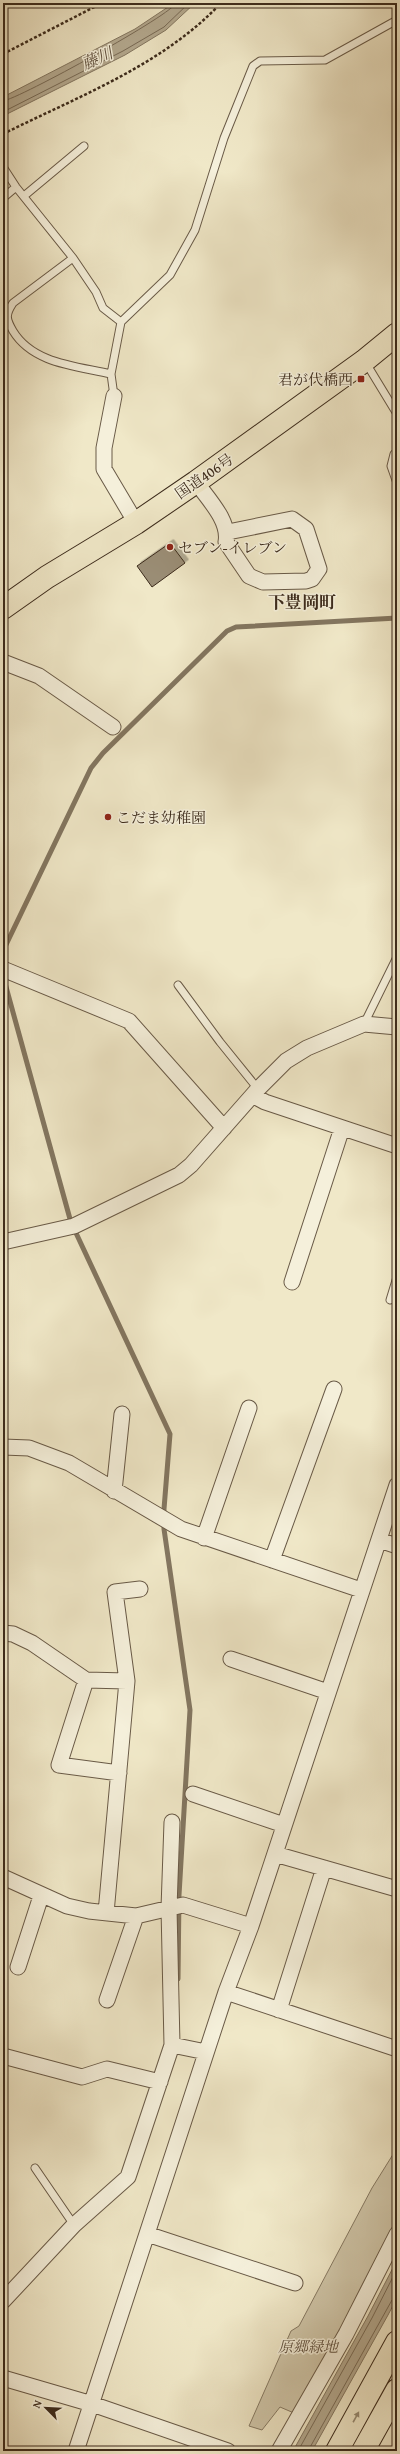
<svg xmlns="http://www.w3.org/2000/svg" width="400" height="2454" viewBox="0 0 400 2454" font-family="'Gentium Book Plus','Noto Serif JP',serif">
  <style>
    .green { fill: #d1c8ab; stroke: #867a64 }
    .water { fill: #b3a88e; stroke: #837660 }
    .lines { fill: none; stroke-linecap: round; stroke-linejoin: round }
    .shore { stroke: #786a55; stroke-width: 1 }
    .stream { stroke: #837660; stroke-width: 5 }
    .building { fill: #9a8d75; stroke: #3c2b1c; filter: url(#shadow) }
    .service-casing { stroke: #695a47; stroke-width: 9 }
    .minor-casing { stroke: #695a47; stroke-width: 17 }
    .trunk-casing { stroke: #3c2b1c; stroke-width: 24 }
    .path { stroke: #3c2b1c; stroke-width: 2.5; stroke-dasharray: 3 2; stroke-linecap: butt }
    .service { stroke: #f5f0db; stroke-width: 7 }
    .minor { stroke: #f5f0db; stroke-width: 15 }
    .trunk { stroke: #f0e8c8; stroke-width: 22 }
    .oneway { fill: #968a72 }
    .poi-dot { fill: #8f2418; stroke: #f5f0db; stroke-width: 1.5 }
    .labels { text-anchor: middle; dominant-baseline: central; stroke-width: 3; stroke-linejoin: round; paint-order: stroke }
    .poi-label { font-size: 15px; fill: #3c2b1c; stroke: #f5f0db; text-anchor: start }
    .street-label { font-size: 15px; fill: #3c2b1c; stroke: #f5f0db }
    .park-label { font-size: 15px; font-style: italic; fill: #615240; stroke: #f5f0db }
    .water-label { font-size: 16px; font-style: italic; fill: #60503e; stroke: #f5f0db }
    .quarter-label { font-size: 17px; font-weight: bold; fill: #3c2b1c; stroke: #f5f0db }
  </style>
  <defs>
    <filter id="shadow"><feDropShadow dx="3.5" dy="-3.5" stdDeviation="0" flood-color="#0004"/></filter>
  </defs>
  <rect width="100%" height="100%" fill="#f0e8c8"/>
  <filter id="stains"><feTurbulence type="fractalNoise" baseFrequency=".005" numOctaves="4"/><feColorMatrix values="0 0 0 0 .2 0 0 0 0 .09 0 0 0 0 .02 0 0 0 .5 -.17"/></filter>
  <radialGradient id="worn" r=".72"><stop offset=".6" stop-color="#630" stop-opacity="0"/><stop offset="1" stop-color="#630" stop-opacity=".3"/></radialGradient>
  <path class="green" d="M397,2148V2218L356,2303L294,2413L280,2407L262,2430L249,2426L291,2331L299,2326L372,2188Z"/>
  <path class="water" d="M174,3H195L166,30L125,55L3,116V97L135,29Z
    M397,2260V2298L388,2315L312,2451H293L368,2316Z"/>
  <g class="lines">
    <path class="shore" d="M3,101C19,99 175,13 176,3
      M3,112L123,51L164,27L189,3
      M298,2451L372,2318L397,2269
      M308,2451L392,2300L397,2298"/>
    <path class="stream" d="M3,951L91,768L103,753L227,631L236,627L397,618
      M3,976L70,1219
      M76,1233L170,1434L164,1509V1529L190,1710L179,1895L178,1979"/>
  </g>
  <path class="building" d="M170,543L185,563L152,587L137,566Z"/>
  <g class="lines">
    <defs>
      <path id="service" d="M3,167L16,187L73,258L96,292L103,308L121,322
        M24,196L84,146
        M3,198L16,187
        M73,258L13,303C5,315 6,319 13,331C33,364 77,366 111,374
        M366,363L397,414
        M114,396L111,374L121,322L170,275L195,230L224,138L253,66L260,61L325,60L397,20
        M397,452L394,454L391,466L397,483
        M178,985L220,1042L258,1089
        M364,1024L397,957
        M390,1300L397,1277
        M35,2168L74,2225"/>
      <path id="minor" d="M114,396L104,448V469L136,523
        M196,482C208,499 230,521 226,542L249,576L263,582L306,581L312,579L319,569L306,529L292,519L228,532
        M3,662L39,676L113,727
        M3,969L129,1021L224,1128
        M254,1096L265,1102L397,1146
        M3,1242L74,1226L179,1175L191,1165L258,1089L286,1061L307,1048L364,1024L397,1027
        M292,1282L342,1128
        M3,1447L29,1448L69,1463L181,1529L361,1590
        M114,1491L122,1414
        M204,1538L249,1408
        M379,1540L397,1546
        M272,1560L334,1389
        M3,1633L13,1634L32,1643L86,1680L127,1681L106,1913
        M231,1659L328,1692
        M86,1680L59,1765L119,1773
        M127,1681L115,1592L140,1589
        M193,1794L284,1825
        M275,1854L397,1889
        M3,1877L67,1906L89,1911L136,1916L183,1905L251,1926
        M18,1967L41,1896
        M226,1992L397,2049
        M107,2000L136,1916
        M279,2010L324,1868
        M172,2045L169,1908L172,1822
        M3,2056L82,2077L107,2069L160,2082
        M147,2234L295,2283
        M3,2301L74,2225L128,2177L172,2045L206,2052
        M3,2378L92,2404L228,2451
        M76,2451L226,1992L251,1926L397,1485
        M279,2451L346,2334L397,2234"/>
      <path id="trunk" d="M3,608L47,577L136,523L196,482L364,361L397,334
        M337,2451L397,2342
        M363,2451L397,2390"/>
    </defs>
    <use href="#service" class="service-casing"/>
    <use href="#minor" class="minor-casing"/>
    <use href="#trunk" class="trunk-casing"/>
    <path class="path" d="M3,54L102,3
      M3,134C77,97 163,65 221,3"/>
    <use href="#service" class="service"/>
    <use href="#minor" class="minor"/>
    <use href="#trunk" class="trunk"/>
  </g>
  <defs><path id="oneway-solid" d="M-6-.8H1V-3.2L6.5 0L1 3.2V.8H-6Z"/></defs>
  <use class="oneway" href="#oneway-solid" transform="translate(356 2417) rotate(-61)"/>
  <g class="poi-dot">
    <rect x="357" y="375" width="8" height="8" rx="2"/>
    <circle cx="170" cy="547" r="4"/>
    <circle cx="108" cy="817" r="4"/>
  </g>
  <g class="labels">
    <g class="poi-label">
      <text x="353" y="379" text-anchor="end">君が代橋西</text>
      <text x="178" y="547">セブン-イレブン</text>
      <text x="116" y="817">こだま幼稚園</text>
    </g>
    <g class="street-label">
      <text transform="translate(204 476) rotate(-35)">国道406号</text>
    </g>
    <g class="park-label">
      <text x="308" y="2346">原郷緑地</text>
    </g>
    <g class="water-label">
      <text transform="translate(97 58) rotate(-24)">藤川</text>
    </g>
    <g class="quarter-label">
      <text x="302" y="601">下豊岡町</text>
    </g>
  </g>
  <rect width="400" height="2454" fill="none" stroke="#f0e8c8" stroke-width="16"/>
  <rect x="4" y="4" width="392" height="2446" fill="none" stroke="#3c2b1c" stroke-width="2"/>
  <rect x="8" y="8" width="384" height="2438" fill="none" stroke="#3c2b1c"/>
  <g transform="translate(46 2408) rotate(294)" stroke="#f5f0db" stroke-width="3" paint-order="stroke">
  <path d="M0-3L7 15L0 10L-7 15Z" fill="#3c2b1c"/>
  <text y="-6" font-size="11" font-weight="bold" text-anchor="middle" fill="#3c2b1c">N</text>
  </g>
  <rect width="100%" height="100%" filter="url(#stains)"/>
  <rect width="100%" height="100%" fill="url(#worn)"/>
</svg>
